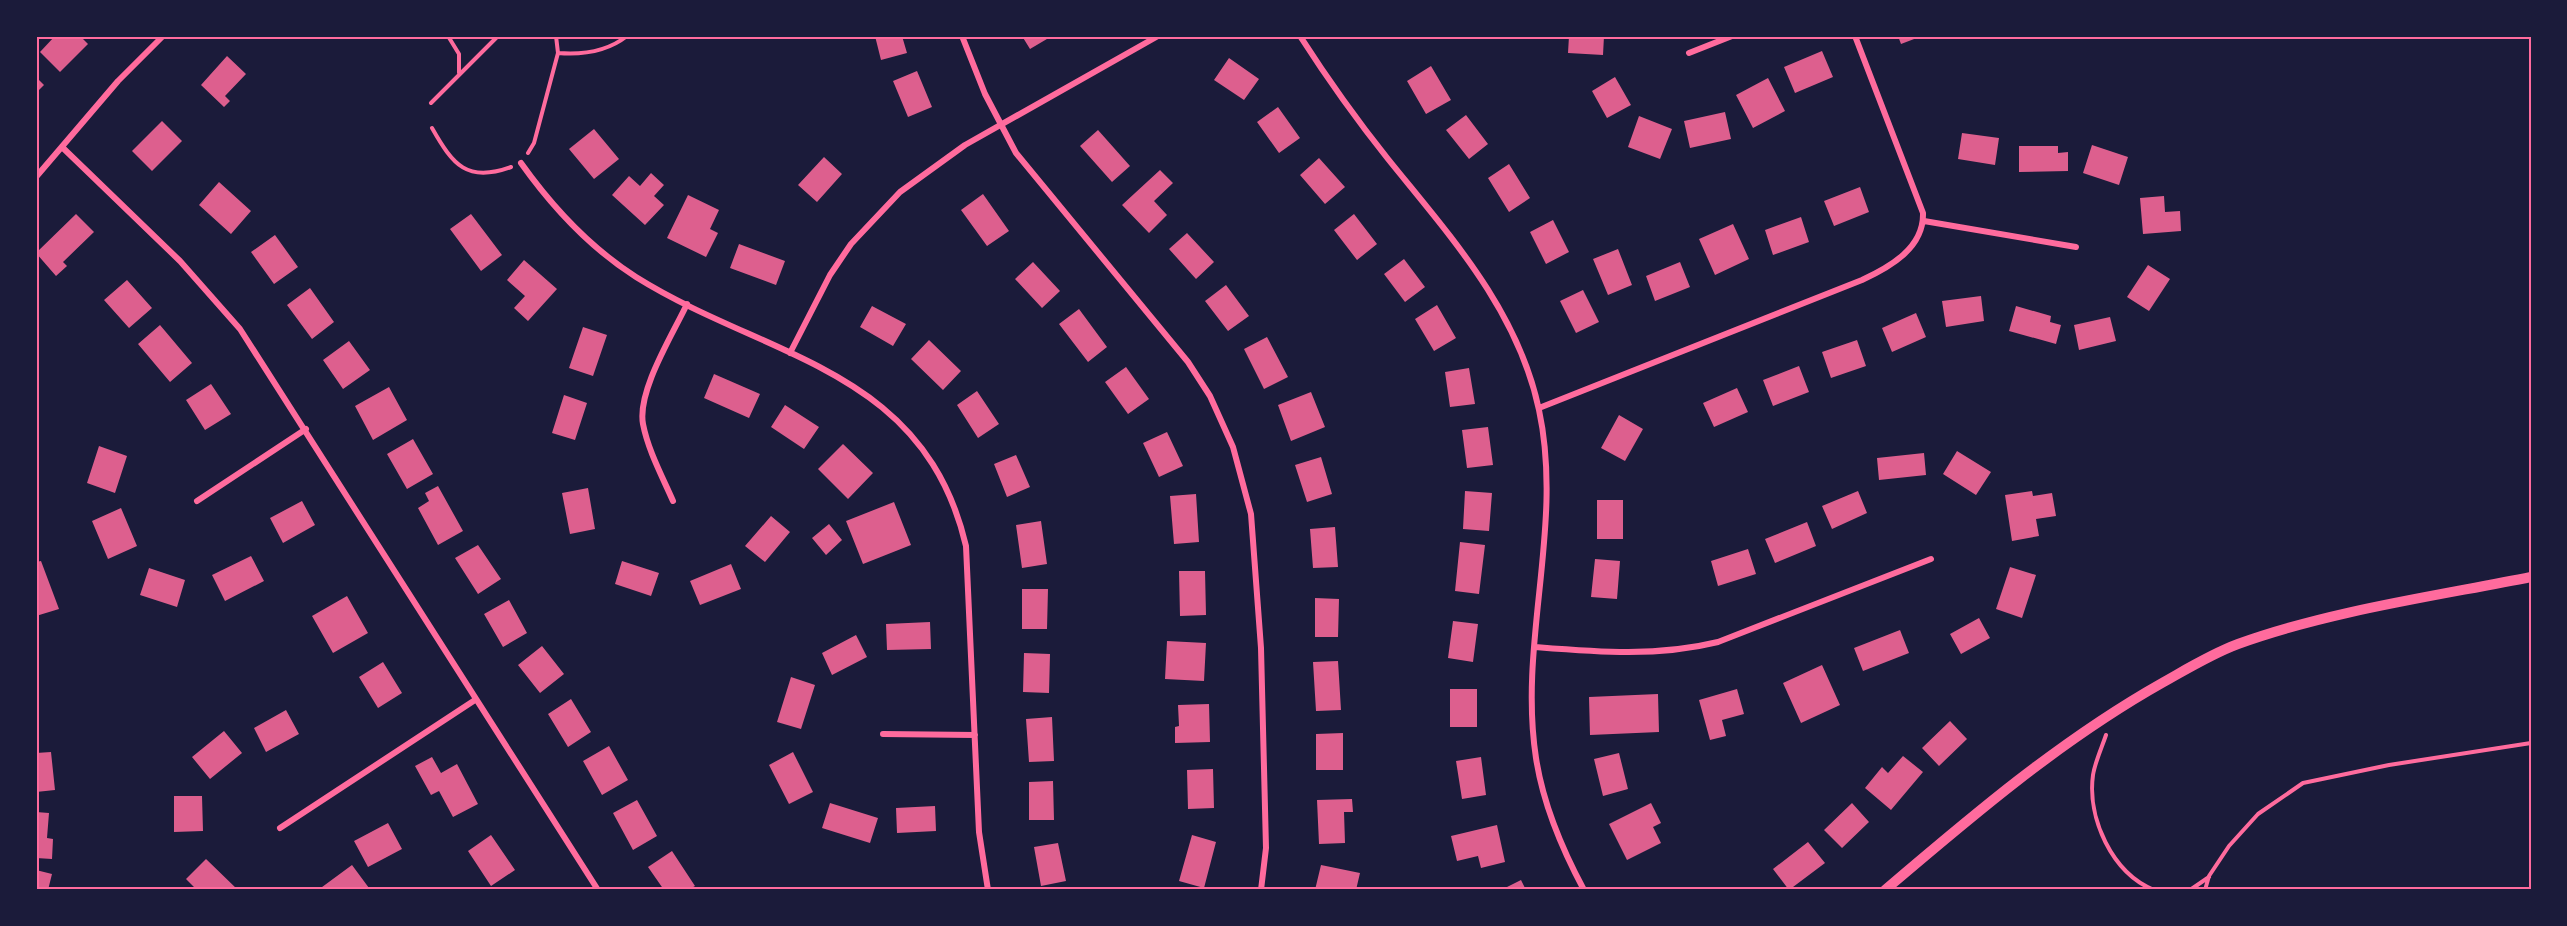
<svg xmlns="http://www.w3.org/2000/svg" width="2567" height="926" viewBox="0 0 2567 926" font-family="'DM Sans',sans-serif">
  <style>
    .building { fill: #dd5f8e }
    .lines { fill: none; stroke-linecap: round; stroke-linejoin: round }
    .path { stroke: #ff6b9d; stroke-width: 4 }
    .minor { stroke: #ff6b9d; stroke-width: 6 }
    .tertiary { stroke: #ff6b9d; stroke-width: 10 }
    .neatline { fill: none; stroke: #ff6b9d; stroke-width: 2 }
  </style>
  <rect width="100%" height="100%" fill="#1b1b3a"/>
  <path class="building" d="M55,36H80L88,44L60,72L40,52Z
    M875,36H902L907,53L881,60Z
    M1022,36H1052L1030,49Z
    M1569,36H1604L1603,55L1568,53Z
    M1898,36H1922L1901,44Z
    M1822,51L1833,77L1795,93L1784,67Z
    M227,56L246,74L225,96L230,101L224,107L201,85Z
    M1229,58L1259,79L1244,100L1214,80Z
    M1431,66L1451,100L1426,114L1407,81Z
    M917,71L932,107L908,117L893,81Z
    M36,77L44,85L36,93Z
    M1615,77L1631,105L1607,118L1592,91Z
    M1768,78L1785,111L1753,128L1736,95Z
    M1278,107L1300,138L1279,153L1257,122Z
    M1725,112L1731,139L1690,148L1684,121Z
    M1466,115L1488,144L1469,159L1446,130Z
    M1639,116L1672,129L1660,159L1628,147Z
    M162,121L182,141L152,171L132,151Z
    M594,129L619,159L594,179L569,149Z
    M1098,130L1130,166L1112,182L1080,146Z
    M1962,133L1999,138L1995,165L1958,159Z
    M2092,145L2128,157L2119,185L2083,173Z
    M2019,146H2058V153L2068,152V171L2019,172Z
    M824,157L842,174L817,202L798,185Z
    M1319,158L1345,187L1325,204L1300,175Z
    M1509,164L1530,198L1509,212L1488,178Z
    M1160,170L1173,183L1154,201L1167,215L1149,233L1122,205Z
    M651,173L664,185L654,196L664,205L645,225L612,195L629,176L640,186Z
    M219,182L251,211L231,234L199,205Z
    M1860,187L1869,212L1834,226L1824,201Z
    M983,194L1009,231L987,246L961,210Z
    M688,195L719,210L710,229L718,233L706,257L667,238Z
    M2164,196L2165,212L2180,211L2181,231L2143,234L2140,198Z
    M76,214L94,232L63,262L67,266L56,276L36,253Z
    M471,214L502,255L481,271L450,229Z
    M1354,214L1377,244L1357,260L1334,230Z
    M1801,217L1809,242L1773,255L1765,230Z
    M1553,220L1569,252L1546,264L1530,232Z
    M1733,224L1749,259L1715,275L1699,239Z
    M1187,233L1214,262L1196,279L1169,249Z
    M275,235L298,267L274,284L251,252Z
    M739,244L785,261L776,285L730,268Z
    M1618,249L1632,285L1608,295L1593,259Z
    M1404,259L1425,287L1405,302L1384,274Z
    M524,260L557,289L528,321L514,308L525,296L507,280Z
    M1033,262L1060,291L1042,308L1015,279Z
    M1680,262L1690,287L1655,301L1646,276Z
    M2148,265L2170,279L2149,311L2127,297Z
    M127,280L152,308L129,328L104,300Z
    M1226,285L1249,316L1228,331L1205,301Z
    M310,288L334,322L312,339L287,305Z
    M1583,290L1599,322L1576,333L1560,301Z
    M1981,296L1984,321L1946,327L1942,301Z
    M1437,305L1456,338L1434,351L1415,319Z
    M872,306L906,324L893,346L860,327Z
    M2016,306L2051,316L2050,322L2061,325L2056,344L2009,331Z
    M1079,309L1107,347L1088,362L1059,324Z
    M1916,313L1926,337L1892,352L1882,328Z
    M2110,317L2116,341L2079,350L2074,325Z
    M160,325L192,363L170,382L138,344Z
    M583,327L607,335L593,376L569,368Z
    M1267,337L1288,377L1264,389L1244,349Z
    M929,340L961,371L943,390L911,359Z
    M1857,340L1866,366L1831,378L1822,352Z
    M349,341L370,370L343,389L323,360Z
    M1799,366L1809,392L1773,406L1763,380Z
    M1126,367L1149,399L1128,414L1105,382Z
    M1469,368L1475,404L1450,407L1445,372Z
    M714,374L760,394L749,418L704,398Z
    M211,384L231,414L205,430L186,400Z
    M389,387L407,420L373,440L355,406Z
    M1737,388L1748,412L1714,427L1703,403Z
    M977,391L999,424L978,438L957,405Z
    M1311,392L1325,427L1291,441L1278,405Z
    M564,395L587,403L575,440L552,433Z
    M785,405L819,427L804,449L771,427Z
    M1619,415L1643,429L1625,461L1601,448Z
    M1488,427L1493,465L1467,468L1462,430Z
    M1167,432L1183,466L1159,477L1143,443Z
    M413,439L433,474L407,489L387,454Z
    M843,444L873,473L848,499L818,469Z
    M99,446L127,456L115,493L87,483Z
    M1957,451L1991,472L1976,495L1943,474Z
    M1924,453L1926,475L1879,480L1877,458Z
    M1016,455L1030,487L1007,497L994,464Z
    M1321,457L1332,494L1307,502L1295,465Z
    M438,486L463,531L438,545L418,508L429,501L425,493Z
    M588,488L595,529L570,534L562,493Z
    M1465,491L1492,493L1489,531L1463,529Z
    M1858,491L1867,513L1832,529L1822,506Z
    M2032,491L2033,496L2052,493L2056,516L2036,519L2039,536L2012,541L2005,495Z
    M1196,494L1199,542L1174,544L1170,496Z
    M1597,500H1623V539H1597Z
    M302,501L315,525L283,543L270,518Z
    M894,502L911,545L863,564L846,521Z
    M121,508L137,546L108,559L92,521Z
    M771,516L790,532L765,562L745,546Z
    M1041,521L1047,564L1022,568L1016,525Z
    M1807,522L1816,546L1775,563L1765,539Z
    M829,524L842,540L826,555L812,538Z
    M1335,527L1338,567L1313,568L1310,529Z
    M1460,542L1485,545L1479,594L1455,591Z
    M478,545L501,579L478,594L455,558Z
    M1748,549L1756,574L1718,586L1711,561Z
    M251,556L264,581L225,601L212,575Z
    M1595,559L1620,561L1617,599L1591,597Z
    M41,561L59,609L36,616V562Z
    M622,561L659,573L651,596L615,584Z
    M731,564L741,589L700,605L690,581Z
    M2010,567L2036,575L2022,618L1996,609Z
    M149,568L185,580L177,607L140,595Z
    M1179,571H1205L1206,615L1180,616Z
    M1022,589H1048L1047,629H1022Z
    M347,596L368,633L333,653L312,616Z
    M1315,598L1339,599L1338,637H1315Z
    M509,600L527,633L503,647L484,614Z
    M1979,618L1990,638L1961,654L1950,634Z
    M1453,621L1478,624L1473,662L1448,658Z
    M930,622L931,649L887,650L886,624Z
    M1900,630L1909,653L1863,671L1854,648Z
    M856,635L867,657L832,675L822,653Z
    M1167,641L1206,643L1204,681L1165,679Z
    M542,646L564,674L540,693L518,665Z
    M1024,653L1050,654L1049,693L1023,692Z
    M1338,661L1341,710L1316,711L1313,662Z
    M383,662L402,693L378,708L359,677Z
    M1822,665L1840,705L1801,723L1783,683Z
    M791,677L815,685L801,729L777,722Z
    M1450,689H1477V727H1450Z
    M1737,689L1744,714L1722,720L1726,736L1710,740L1699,700Z
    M1658,694L1659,732L1590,735L1589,697Z
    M571,699L591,732L568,747L548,714Z
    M1209,704L1210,742L1175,743V727L1179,726L1178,705Z
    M286,710L299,734L266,752L254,728Z
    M1052,717L1054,761L1029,762L1026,719Z
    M1950,721L1967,739L1939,766L1922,748Z
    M224,731L242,753L210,779L192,757Z
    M1343,733V770H1316V734Z
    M609,746L628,780L602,795L583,761Z
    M51,752L55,790L36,792V753Z
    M793,752L813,792L789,804L769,765Z
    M1619,753L1628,789L1603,796L1594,759Z
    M1903,756L1923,772L1891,810L1865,788L1882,767L1888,773Z
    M432,757L441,773L457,764L478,804L453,817L439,791L431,795L415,766Z
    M1481,757L1486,795L1462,799L1456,761Z
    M1213,769L1214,808L1188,809L1187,770Z
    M1053,781L1054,820H1029V782Z
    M174,796H202L203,831L174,832Z
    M1352,799L1353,812H1344L1345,843L1319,844L1317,800Z
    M637,800L657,836L633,850L613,813Z
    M830,803L878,818L870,843L822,828Z
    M1651,803L1661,823L1653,827L1661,843L1627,860L1609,824Z
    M1852,803L1869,822L1842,848L1824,830Z
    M935,806L936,831L897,833L896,808Z
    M36,812L49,813L47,838L53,839L52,859L36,858Z
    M388,823L402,849L368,867L354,841Z
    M1497,825L1505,862L1481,868L1478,856L1457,861L1451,836Z
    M491,835L515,870L491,886L468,851Z
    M1192,835L1216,842L1204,888L1179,881Z
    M1808,842L1825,863L1789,890L1773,869Z
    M1058,843L1066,881L1041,886L1034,847Z
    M672,851L695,886L688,890H664L648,867Z
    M206,859L238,890H197L186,879Z
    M352,865L369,888L367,890H318Z
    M1321,865L1360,873L1356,890H1315Z
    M36,870L52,874L48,890H36Z
    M1521,880L1526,890H1501Z"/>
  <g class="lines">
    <path class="path" d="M448,36L459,54V73
      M558,53C583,55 608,51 627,36
      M431,103L498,36
      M432,128C453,165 467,183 511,167
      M528,153L534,143L558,53L556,36
      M2106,735C2102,747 2095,762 2093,775C2087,818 2112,873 2154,890
      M2190,890L2209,877
      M2205,890L2209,876L2229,846L2258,814L2303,783L2389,765L2531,743"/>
    <path class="minor" d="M962,36L985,94L1016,153L1188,362L1210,396L1233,447L1251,514L1261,648L1266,848L1261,890
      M1300,36C1327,78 1356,119 1388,159C1450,236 1518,310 1539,410C1564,526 1518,642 1536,758C1543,804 1562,849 1584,890
      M1689,53L1732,36
      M63,148L180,261L240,329L598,890
      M521,163C553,208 589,247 636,277C767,359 924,367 966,546L979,832L988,890
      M36,177L118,81L163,36
      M1924,221L2076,247
      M790,353L830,275L851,244L900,192L965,145L1158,36
      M1539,408L1862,280C1890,267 1924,248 1923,213L1855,36
      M197,501L306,429
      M673,501C662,476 648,450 643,424C637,391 673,334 687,304
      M1536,647C1598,652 1657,657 1718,642L1931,559
      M883,734L975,735
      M280,828L475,700"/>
    <path class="tertiary" d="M1885,890C1973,815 2061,740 2162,683C2187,669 2211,654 2238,644C2329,611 2436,596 2531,577"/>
  </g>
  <rect width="2567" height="926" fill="none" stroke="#1b1b3a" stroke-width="75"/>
  <rect x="38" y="38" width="2492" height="850" class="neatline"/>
</svg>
